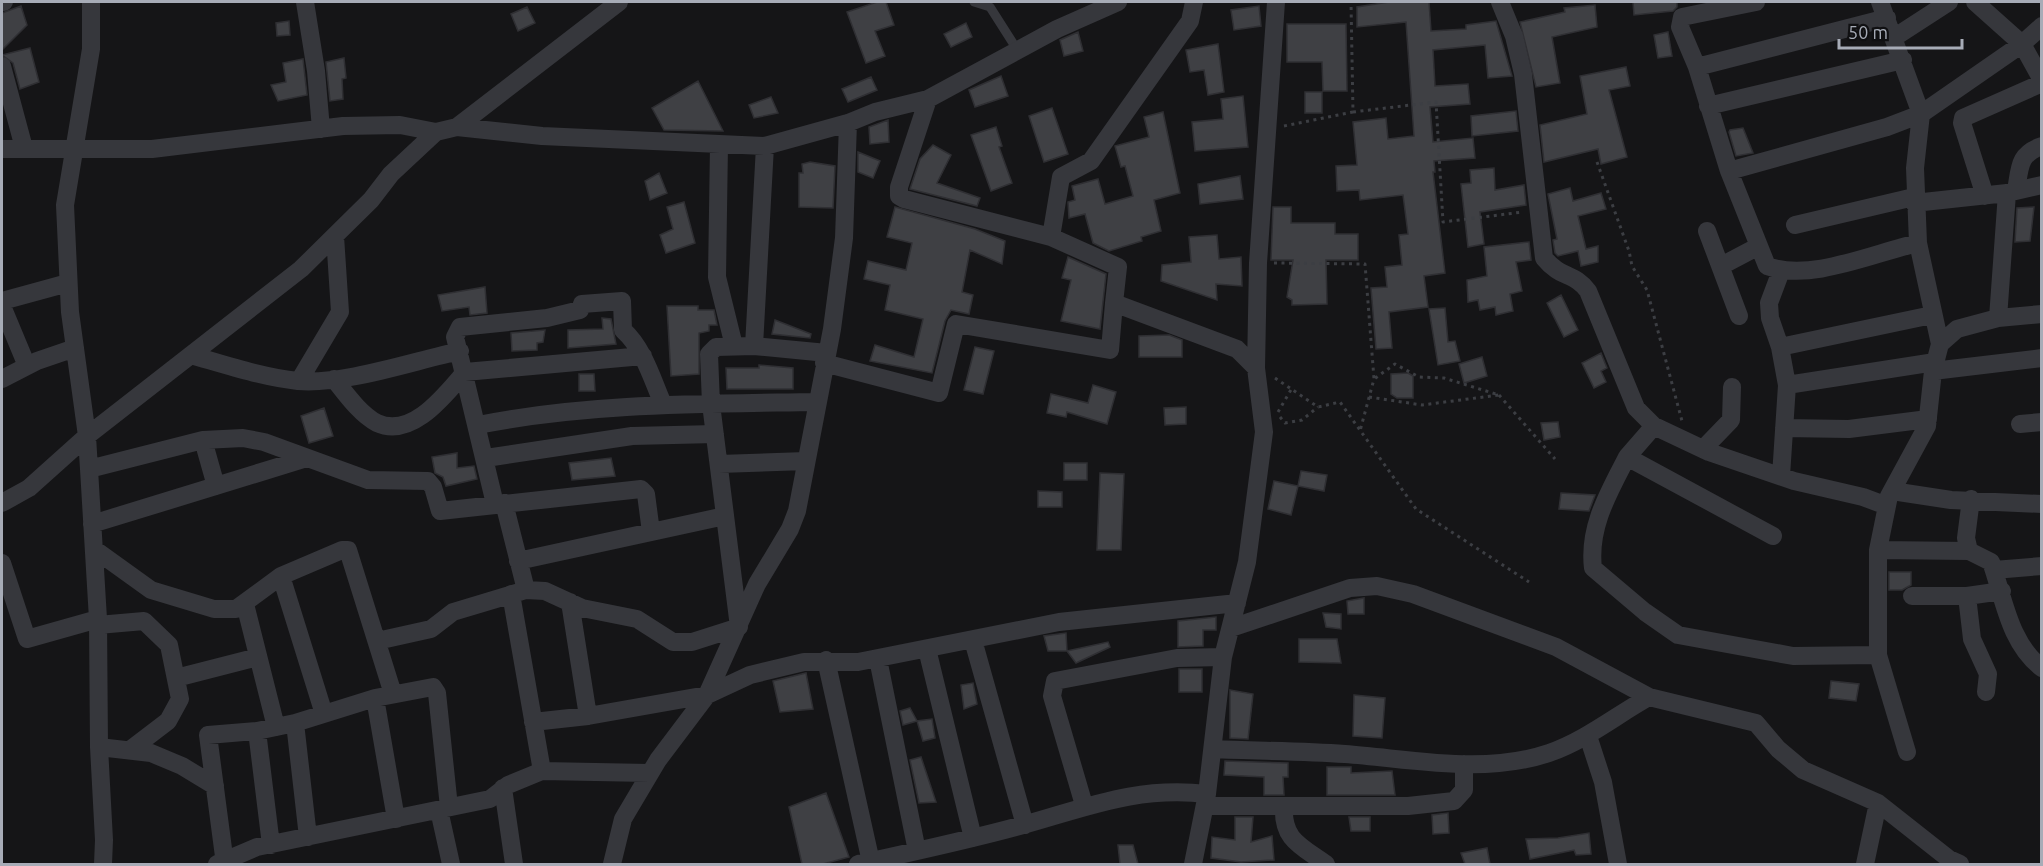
<svg xmlns="http://www.w3.org/2000/svg" width="2043" height="866" viewBox="0 0 2043 866" font-family="Ubuntu,sans-serif">
  <style>
    .building { fill: #3f4044; stroke: #2f2f33; stroke-width: 1.5 }
    .lines { fill: none; stroke-linecap: round; stroke-linejoin: round }
    .path { stroke: #3c3e43; stroke-width: 3; stroke-dasharray: 3 4.5; stroke-linecap: butt }
    .lane { stroke: #36373c; stroke-width: 9 }
    .street { stroke: #36373c; stroke-width: 18 }
  </style>
  <rect width="100%" height="100%" fill="#151517"/>
  <path class="building" d="M877,2H886L894,25L875,31L885,56L866,63L847,12Z
    M1389,2H1429L1431,31L1466,29V25L1496,21L1512,76L1488,78L1485,45L1433,50L1435,86L1468,84L1470,104L1430,107L1433,142L1473,138L1475,158L1434,161L1435,172H1433L1445,273L1424,276L1428,307L1389,312L1392,348L1376,349L1371,288L1387,287L1385,267L1402,265L1399,235L1408,234L1403,195L1360,200L1359,190L1337,191L1336,166L1357,165L1353,122L1386,118L1388,139L1414,136L1406,22L1357,27V7Z
    M1633,2H1677V7L1673,11L1634,15Z
    M1595,5L1597,27L1552,37L1560,83L1536,87L1520,22L1565,12L1564,8Z
    M21,6L27,25L2,50V13Z
    M1259,6L1261,26L1234,30L1231,10Z
    M527,7L535,23L518,31L511,14Z
    M289,21L290,35L277,36L276,23Z
    M966,23L972,37L951,47L944,34Z
    M1287,24H1346L1347,91H1323L1322,62H1287Z
    M1078,32L1083,51L1064,56L1060,40Z
    M1668,32L1672,56L1658,58L1654,35Z
    M1218,44L1224,92L1208,95L1204,70L1190,72L1186,50Z
    M30,48L39,82L20,89L13,63L2,55Z
    M344,58L346,78L342,79L343,99L330,101L326,62Z
    M303,59L307,95L278,101L271,85L286,82L283,63Z
    M1626,67L1630,86L1609,90L1627,157L1601,164L1598,149L1544,162L1540,125L1587,114L1580,76Z
    M1001,76L1008,96L975,107L969,90Z
    M871,77L877,90L848,102L842,89Z
    M698,81L723,131L664,130L652,108Z
    M1305,92H1322V113H1305Z
    M1243,96L1248,147L1195,151L1192,122L1223,119L1221,99Z
    M771,97L778,113L754,118L749,105Z
    M1052,108L1068,154L1044,162L1029,116Z
    M1516,111L1518,131L1472,136L1471,116Z
    M1163,112L1180,193L1154,200L1161,231L1141,237L1142,241L1109,251L1093,243L1085,214L1069,218L1068,202L1075,200L1072,186L1098,179L1105,204L1133,196L1125,166L1121,167L1115,146L1149,137L1144,117Z
    M888,120L889,142L870,144L869,127Z
    M996,127L1002,146L999,147L1012,183L991,191L971,135Z
    M1743,128L1753,153L1736,156L1729,132L1730,130Z
    M933,145L951,155L937,183L980,198L977,206L910,189L920,159Z
    M858,152L880,161L873,178L858,172Z
    M810,162L835,166L833,208L799,207V173H803L802,164Z
    M1494,168L1495,190L1524,185L1526,205L1480,212L1484,244L1468,247L1461,184L1471,183L1470,170Z
    M659,173L667,193L650,200L645,181Z
    M1240,176L1243,199L1200,204L1198,184Z
    M1570,188L1573,201L1601,193L1606,209L1578,216L1586,249L1598,246V262L1581,266L1578,251L1558,256L1555,253L1553,240L1557,239L1548,194Z
    M684,202L695,243L666,253L660,235L673,229L667,207Z
    M895,207L975,229L1005,241L1002,264L970,250L962,292L973,295L969,314L951,310L945,321L932,373L870,361L875,345L914,357L923,319L885,310L890,285L864,279L868,261L906,270L912,243L887,237Z
    M1273,207H1291V223H1335V234H1358V260H1326L1327,304L1292,305V300L1287,297L1293,260H1271Z
    M2034,207L2030,241L2015,242L2017,208Z
    M1217,235L1219,259L1241,257L1242,286L1216,284L1217,300L1161,281L1162,265L1191,262L1189,237Z
    M1529,242L1531,260L1516,262L1522,291L1510,294L1513,311L1496,315L1495,307L1480,310L1478,300L1468,302L1467,280L1487,276L1484,247Z
    M1068,257L1106,274L1100,329L1061,321L1071,280L1062,278Z
    M485,287L487,313L470,315L469,307L442,311L438,295Z
    M1561,295L1578,330L1564,337L1547,303Z
    M667,306H698V310H714L717,325H709V331L699,333V374L671,376Z
    M1445,308L1448,342L1455,341L1460,361L1438,365L1429,309Z
    M602,318L611,319L616,344L568,348V330L603,329Z
    M775,320L811,334L810,338L772,334Z
    M545,330L543,342L537,343V350L512,351L511,333Z
    M1169,335L1182,340V357H1139V336Z
    M975,347L994,351L983,394L964,390Z
    M1601,353L1607,368L1601,371L1606,382L1594,388L1582,363Z
    M1482,357L1487,376L1464,383L1459,364Z
    M759,365L793,368V389H727L726,368H759Z
    M1408,373L1413,376V398H1397L1391,394V374Z
    M579,374H594L595,391H579Z
    M1093,385L1116,392L1107,424L1067,412L1066,417L1047,413L1051,394L1088,403Z
    M1186,407V424L1165,425L1164,408Z
    M324,408L333,436L309,443L301,416Z
    M1558,422L1560,437L1544,440L1541,423Z
    M457,453V468L474,466L477,479L446,486L443,477L435,473L432,457Z
    M611,458L615,476L572,480L569,463Z
    M1064,463H1087V480H1064Z
    M1301,471L1327,475L1324,491L1298,486Z
    M1100,473L1124,474L1121,550H1097Z
    M1274,481L1298,486L1291,515L1268,509Z
    M1038,491L1062,492V507H1038Z
    M1561,493L1595,495L1589,511L1559,509Z
    M1889,572H1911V585L1902,590H1889Z
    M1364,598V614H1348L1347,601Z
    M1323,613L1341,614V629L1326,627Z
    M1216,617V630H1203V646L1178,647V621Z
    M1066,633L1067,651H1048L1044,636Z
    M1299,639H1337L1341,663L1299,662Z
    M1108,642L1110,647L1076,663L1067,651Z
    M1179,669H1202V692H1179Z
    M806,673L813,709L780,712L773,681Z
    M1831,681L1859,684L1856,701L1829,698Z
    M973,683L977,704L964,709L961,685Z
    M1230,690L1253,694L1248,739L1230,738Z
    M1354,695L1385,698L1382,738L1353,736Z
    M910,708L917,721L903,725L900,711Z
    M932,719L935,738L923,741L917,721Z
    M921,757L936,802L919,803L910,760Z
    M1225,761L1288,763V777H1283L1284,795H1264V777L1224,775Z
    M1327,767H1351V773L1392,771L1395,795H1327Z
    M826,793L849,857L823,864H802L789,807Z
    M1448,813L1449,833L1433,834L1432,815Z
    M1235,817H1253L1251,842L1272,836L1274,860L1241,862L1211,858L1212,837L1235,840Z
    M1349,817H1370V831H1351Z
    M1589,833L1591,854L1576,855L1574,850L1530,859L1526,839L1558,838Z
    M1118,845H1133L1138,864H1120Z
    M1487,848L1490,864H1465L1461,853Z"/>
  <g class="lines">
    <path class="path" d="M1353,112L1436,102L1443,222L1523,212
      M1284,126L1353,112L1351,2
      M1597,162L1629,251L1632,266L1647,290L1682,421
      M1274,263L1365,264L1374,379L1360,431
      M1275,378L1318,407L1340,402L1416,509L1529,582
      M1499,395L1555,459
      M1369,397L1422,405L1499,395L1444,378L1419,377L1395,364L1374,379
      M1278,412L1292,388
      M1280,417L1285,423L1302,420L1318,407"/>
    <path class="lane" d="M974,2L990,7L1018,51"/>
    <path class="street" d="M2,2H4
      M91,2V49L65,205L70,312L87,436L89,469L98,619L99,747L104,840L103,864
      M305,2L316,71L321,129
      M1500,2L1514,36L1523,74L1544,258C1561,279 1574,272 1588,291L1636,408L1654,426L1709,452L1794,481L1863,497L1887,506
      M1880,2L1921,114L1915,168L1918,243
      M1975,2L2022,44L2042,80
      M1887,18L1697,67L1729,171L1767,266C1811,282 1873,253 1918,243L1940,344L1933,371L1927,426L1889,496L1878,550V655L1907,752
      M1895,37L1949,2
      M2,66L24,148
      M1697,67L1680,27L1682,17L1756,2
      M928,99L899,187V196L904,199L1051,237L1118,267L1114,303L1237,349L1256,368
      M1708,106L1903,60
      M457,127L619,2
      M719,145L717,277L734,346
      M2,149H152L343,126L400,125L436,132
      M1729,171L1887,127L1921,114L2022,44L2042,26
      M2016,191C2020,168 2018,154 2042,146
      M1985,196L1962,123L1963,118L2042,83
      M1914,203L2007,193L2042,185
      M1795,225L1914,197
      M1707,231L1739,316
      M1051,237L1061,177L1091,161L1190,21L1194,2
      M1721,266L1759,246
      M1781,271L1769,303L1770,318L1780,347L1787,385L1781,476
      M2,301L68,283
      M2,306L27,366
      M1998,318L2007,193
      M1940,344L1957,329L1998,318L2042,314
      M754,346L765,146
      M1780,347L1932,315
      M191,355C226,365 262,377 298,381C344,385 413,361 460,351
      M824,363L939,393L956,324L1110,350L1114,303
      M1933,371L2042,358
      M2,379L37,361L75,348
      M334,379C346,394 360,414 377,423C412,439 445,395 465,372L643,356
      M299,381L340,312L335,236
      M1787,385L1935,362
      M2020,424L2042,422
      M478,425C589,403 703,404 816,402
      M1654,426L1627,457L1773,536
      M1784,428L1849,429L1928,419
      M203,440L216,486
      M1703,449L1731,420L1732,387
      M1627,457C1609,492 1588,527 1593,568L1645,612L1678,635L1793,656L1878,655
      M486,458L632,436L715,434
      M719,464L806,461
      M89,469L203,440L243,438L264,442L368,480L428,481L433,487L440,511L641,489L646,494L651,532
      M1892,491L1951,500L2042,504
      M1971,499L1966,538L1969,551L1991,562C2004,598 2009,643 2042,668
      M2,503L29,488L87,436L301,269L371,200L391,174L436,132L457,127L542,136L765,146L848,123L875,112L928,99L1057,29L1118,2
      M504,503L526,590
      M495,504L455,337L460,327L547,318L580,310L582,304L622,301L623,330C644,349 652,379 663,404
      M92,524L307,458
      M94,549L151,590L214,609H236L281,576L342,550H348L393,694
      M1878,550L1969,551
      M518,561L725,516
      M2,563L27,639L98,619
      M1994,570L2042,566
      M281,576L324,714
      M511,594L542,771
      M1912,596H1967L2002,591
      M1967,596L1972,639L1988,674L1986,692
      M570,602L588,716
      M245,604L276,727
      M98,625L144,621L169,645L180,699L168,721L130,750
      M1231,628L1350,588L1377,586L1413,594L1556,647L1649,697L1756,723L1778,749L1803,770L1878,803L1949,859L1960,864
      M973,640L1025,825
      M377,641L431,629L453,612L526,590L545,591L582,608L637,619L673,642H692L739,627L711,404L709,354L716,347L754,346L827,353
      M927,649L973,838
      M878,659L917,851
      M826,660L871,862
      M176,678L258,657
      M375,698L396,819
      M533,722L588,716L707,695L750,675L804,662H858L1059,622L1237,603
      M295,723L308,837
      M257,731L271,845
      M1588,736L1603,782L1618,864
      M99,747L151,753L182,766L215,786
      M1213,749C1257,751 1301,751 1345,754C1412,759 1484,775 1549,753C1586,740 1615,716 1649,697
      M503,788L514,864
      M1084,805L1052,696L1055,681L1177,658L1223,657
      M1205,806H1408L1454,801L1464,790V764
      M1284,806C1282,840 1301,846 1326,864
      M439,810L451,864
      M217,864L257,847L490,799L508,785L542,771L649,773
      M225,864L208,735L257,731L295,723L375,698L433,687L437,693L449,807
      M612,864L623,819L658,760L707,695L757,584L790,529L797,511L832,329L844,238L848,123
      M858,864C913,852 969,840 1023,825C1088,807 1137,786 1207,794
      M1193,864L1207,794L1223,657L1247,562L1264,432L1256,368L1258,263L1276,2
      M1865,864L1878,803"/>
  </g>
  <rect width="2043" height="866" fill="none" stroke="#a7acb7" stroke-width="6"/>
  <path d="M1839 39v9h123v-9" fill="none" stroke="#a7acb7" stroke-width="3"/>
  <text x="1848" y="39" font-size="18" fill="#a7acb7" stroke="#101012" stroke-width="4.5" paint-order="stroke">50 m</text>
</svg>
